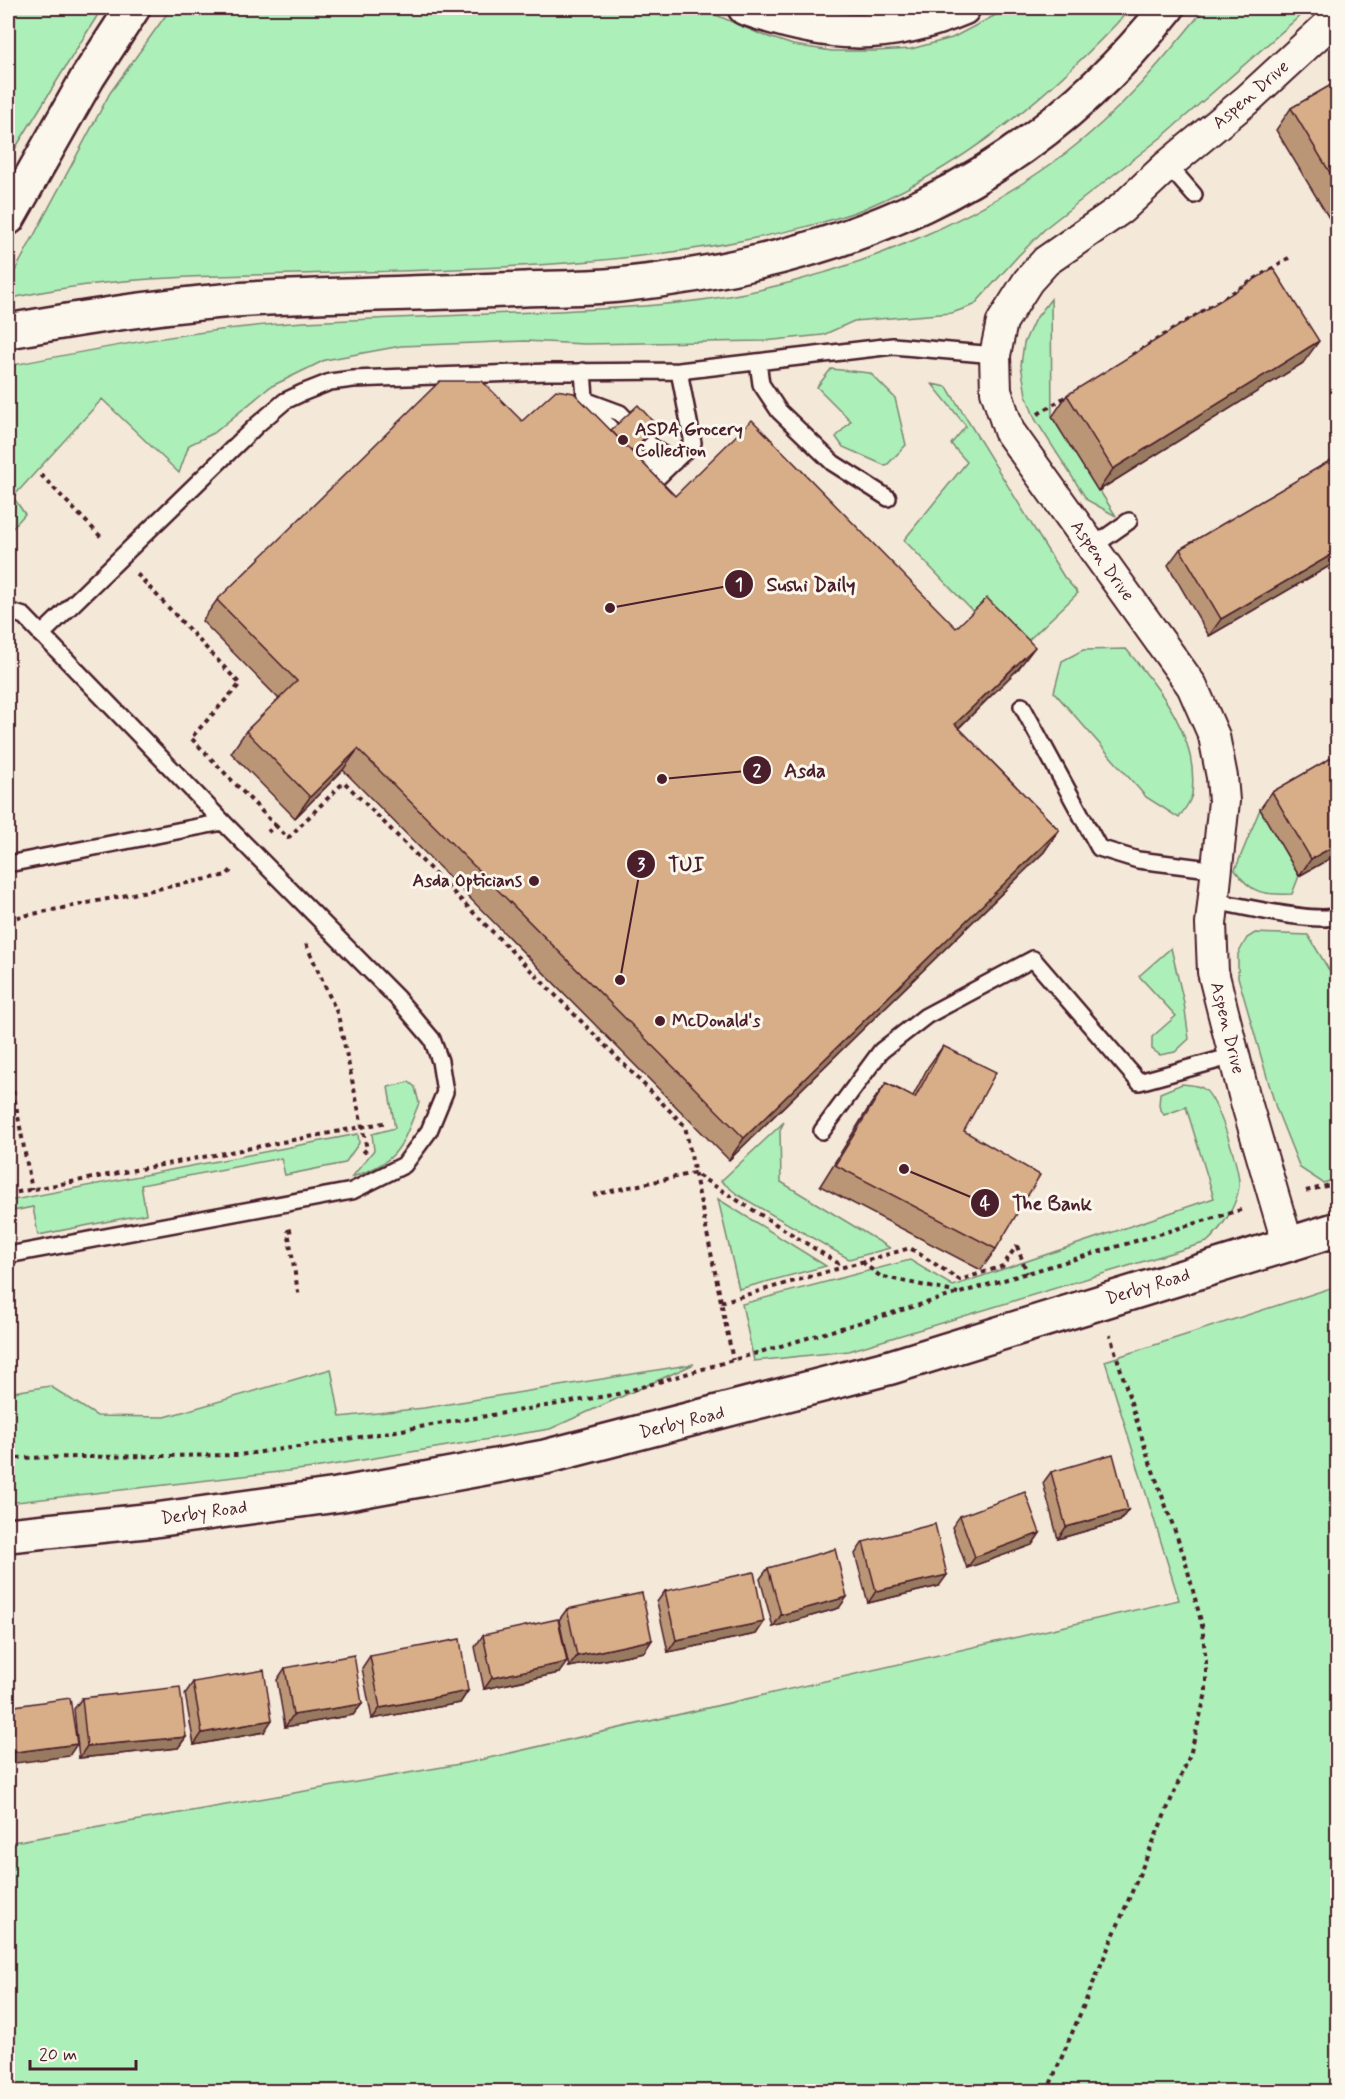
<svg xmlns="http://www.w3.org/2000/svg" width="1345" height="2099" viewBox="0 0 1345 2099" font-family="Mynerve,sans-serif">
  <style>
    .green { fill: #acefb9; stroke: #7b8772; stroke-width: 1.5 }
    .lines { fill: none; stroke-linecap: round; stroke-linejoin: round }
    .service-casing { stroke: #4a1f2b; stroke-width: 20 }
    .minor-casing { stroke: #4a1f2b; stroke-width: 34 }
    .primary-casing { stroke: #4a1f2b; stroke-width: 38 }
    .trunk-casing { stroke: #4a1f2b; stroke-width: 38 }
    .path { stroke: #4a1f2b; stroke-width: 4; stroke-dasharray: 4.5 4.5; stroke-linecap: butt }
    .service { stroke: #fbf7ec; stroke-width: 15 }
    .minor { stroke: #fbf7ec; stroke-width: 30 }
    .primary { stroke: #fbf7ec; stroke-width: 33 }
    .trunk { stroke: #fbf7ec; stroke-width: 33 }
    .wall { fill: #ba9676; stroke: #4a1f2b; stroke-width: 1.5 }
    .shaded-wall { fill: #977a60; stroke: #4a1f2b; stroke-width: 1.5 }
    .building { fill: #d8ae89; stroke: #4a1f2b; stroke-width: 1.5 }
    .poi-dot { fill: #4a1f2b; stroke: #fbf7ec; stroke-width: 2 }
    .labels { text-anchor: middle; dominant-baseline: central; stroke-width: 6; stroke-linejoin: round; paint-order: stroke }
    .street-label { font-size: 18px; fill: #4a1f2b; stroke: #fbf7ec }
    .poi-label { font-size: 18px; font-weight: bold; fill: #4a1f2b; stroke: #fbf7ec; text-anchor: start }
    .leader { fill: none; stroke: #4a1f2b; stroke-width: 2 }
    .callout-dot { fill: #4a1f2b; stroke: #fbf7ec; stroke-width: 2 }
    .mark-label { font-size: 18px; text-anchor: middle; font-weight: bold; fill: #fff }
    .callout-label { font-size: 20px; text-anchor: middle; font-weight: bold; fill: #4a1f2b; stroke: #fbf7ec; stroke-width: 6; stroke-linejoin: round; paint-order: stroke }
  </style>
  <rect width="100%" height="100%" fill="#f4e8d8"/>
  <filter id="ink" filterUnits="userSpaceOnUse"><feTurbulence type="fractalNoise" baseFrequency=".0167" numOctaves="2"/><feDisplacementMap in="SourceGraphic" scale="12" xChannelSelector="R" yChannelSelector="G"/><feConvolveMatrix kernelMatrix="1 2 1 2 8 2 1 2 1" color-interpolation-filters="sRGB"/></filter>
  <g filter="url(#ink)">
    <path class="green" d="M8,8H102L8,160Z
      M171,8H700L760,34L793,45L832,51H875L911,49L952,38L1009,8H1131C1057,89 966,166 863,209C824,224 781,233 740,241C594,269 444,269 295,274C199,276 101,277 8,299V284L110,93Z
      M1205,8H1309L1163,136L1048,226L1018,256L974,305L952,313L854,321L823,335L764,341L584,344L525,341L401,346L325,360L270,387L214,433L189,445L179,473L102,399L13,497L25,514L8,533V366C106,347 204,328 304,322C388,318 473,315 558,311C620,308 684,305 745,293C857,270 975,222 1066,153C1119,113 1163,60 1205,8Z
      M1051,299L1052,417L1116,516L1087,500L1035,419L1026,395L1021,365L1024,343L1034,321Z
      M831,369L870,373L895,398L906,445L886,466L843,447L836,437L851,421L817,387Z
      M932,384L947,387L1064,577L1078,593L1014,654L904,540L967,462L951,444L966,426Z
      M1126,649C1160,690 1199,736 1192,794C1191,802 1183,811 1179,818L1146,797L1054,692L1062,661L1083,650Z
      M1260,809L1299,876L1292,894C1264,895 1251,894 1235,870Z
      M1255,933L1308,935L1329,970L1337,965V1179L1323,1183L1300,1168L1276,1108L1238,977V954L1247,938Z
      M1171,948L1184,1003L1189,1039L1175,1052L1160,1055L1152,1049V1037L1176,1016L1139,976Z
      M409,1082L415,1087L419,1103C401,1147 400,1161 352,1177L374,1150L372,1134L395,1128L388,1087Z
      M1182,1084C1189,1085 1198,1085 1204,1089C1218,1099 1241,1170 1239,1187C1236,1208 1221,1229 1207,1242L849,1351L754,1361L742,1304L910,1260L953,1286L1214,1198L1186,1107L1164,1115L1159,1106L1160,1093Z
      M784,1122L780,1130L781,1182L890,1248L849,1259L738,1195L721,1181Z
      M358,1134L359,1143L345,1163L285,1175L281,1158L141,1185L146,1214L38,1235L33,1207L8,1212V1201Z
      M718,1199L826,1266L739,1289Z
      M1337,1286V2091H8V1843L471,1762L1179,1600L1105,1361Z
      M694,1364L550,1429L314,1468L8,1503V1393L50,1386L97,1416L165,1417L331,1369L340,1417L424,1408Z"/>
    <g class="lines">
      <defs>
        <path id="service" d="M1168,165L1194,195
          M758,362L761,384L779,411L833,463L888,498
          M583,371L587,425
          M585,400L641,463L674,462
          M585,400L620,413L654,449L674,462
          M639,476L656,479L693,443L679,371
          M1092,547L1129,521
          M8,611L24,616L223,822
          M41,635L258,424L285,401L302,393L330,382L353,379L548,372L679,371L893,346L995,355
          M1022,706L1099,848L1138,860L1218,870
          M8,864L223,822L397,998L432,1039L440,1061L445,1092L429,1131L404,1165L352,1191L8,1255
          M1214,901C1240,906 1316,924 1338,916
          M822,1131L881,1051L926,1016L1033,959L1139,1082L1233,1056"/>
        <path id="minor" d="M1288,1245L1244,1095L1213,972L1211,924L1224,801L1222,777L1214,736L1192,686L1009,431L996,391L995,355L1002,322L1028,281L1046,261L1121,209L1168,165L1248,99L1338,16"/>
        <path id="primary" d="M8,1535L155,1520L337,1495L545,1457L891,1367L1338,1229"/>
        <path id="trunk" d="M745,8C825,36 884,41 963,8
          M8,218L88,77L133,8
          M8,331C94,316 181,302 268,298C354,294 440,293 525,289C556,288 588,288 619,285C842,262 1026,187 1167,8"/>
      </defs>
      <use href="#service" class="service-casing"/>
      <use href="#minor" class="minor-casing"/>
      <use href="#primary" class="primary-casing"/>
      <use href="#trunk" class="trunk-casing"/>
      <path class="path" d="M1132,355L1292,256
        M1038,414L1070,394
        M41,475L103,539
        M137,574L240,684L191,738L275,825L268,832
        M275,825L288,838L344,782L685,1126L733,1360
        M8,919L227,875L233,868
        M306,944L338,1015L367,1149L361,1155
        M8,1064L32,1190
        M1306,1191L1338,1183
        M8,1194L388,1122
        M593,1195L694,1173L844,1267
        M292,1230L288,1231L299,1298
        M1017,1246L1027,1273
        M862,1262L880,1276L958,1293
        M721,1302L910,1248L960,1280L1003,1266L1017,1245
        M8,1458L239,1455L312,1445L618,1394L1244,1209
        M1047,2092L1190,1755L1206,1693V1662L1202,1625L1184,1556L1148,1457L1110,1335"/>
      <use href="#service" class="service"/>
      <use href="#minor" class="minor"/>
      <use href="#primary" class="primary"/>
      <use href="#trunk" class="trunk"/>
    </g>
    <path class="wall" d="M1338,81V233L1276,130L1291,108Z
      M1303,363L1098,491L1052,417L1067,395Z
      M522,421L611,430L653,432L632,452L675,496L956,628L1019,668L959,728L1059,830L1044,852L729,1160L343,770L295,818L231,753L246,731L279,699L202,621L217,600Z
      M1338,456V561L1209,636L1168,565L1180,549Z
      M1338,754V854L1299,876L1260,809L1272,792Z
      M943,1046L964,1131L996,1249L981,1270L820,1186L871,1104L886,1083L913,1096L928,1067Z
      M1051,1472L1128,1510L1120,1521L1058,1539L1043,1483Z
      M960,1516L1040,1533L1032,1545L967,1568L952,1527Z
      M863,1542L939,1586L868,1603L855,1554Z
      M768,1568L839,1608L773,1627L760,1579Z
      M665,1591L764,1622L756,1634L668,1652L657,1602Z
      M567,1609L652,1640L644,1652L569,1667L559,1620Z
      M483,1635L559,1673L484,1689L475,1647Z
      M370,1656L468,1691L460,1703L372,1719L362,1668Z
      M285,1668L362,1704L353,1715L285,1727L277,1680Z
      M193,1682L264,1732L194,1745L185,1694Z
      M82,1698L186,1737L178,1748L79,1758L74,1709Z"/>
    <path class="shaded-wall" d="M1319,341L1303,363L1098,491L1113,469Z
      M657,426L653,432L613,469L618,463Z
      M1338,551V561L1209,636L1221,619Z
      M1035,647L1019,668L940,746L955,724Z
      M358,749L343,770L295,818L310,797Z
      M1059,830L1044,852L729,1160L744,1138Z
      M1338,844V854L1299,876L1311,859Z
      M1128,1510L1120,1521L1058,1539L1066,1527Z
      M1040,1533L1032,1545L967,1568L975,1557Z
      M947,1575L939,1586L868,1603L876,1591Z
      M847,1597L839,1608L773,1627L781,1615Z
      M764,1622L756,1634L668,1652L676,1640Z
      M652,1640L644,1652L569,1667L577,1656Z
      M567,1662L559,1673L484,1689L492,1678Z
      M468,1691L460,1703L372,1719L380,1708Z
      M362,1704L353,1715L285,1727L293,1715Z
      M272,1720L264,1732L194,1745L202,1733Z
      M186,1737L178,1748L79,1758L87,1746Z
      M77,1744L69,1756L8,1764V1753Z"/>
    <path class="building" d="M1338,81V186L1291,108Z
      M1273,268L1319,341L1113,469L1067,395Z
      M440,381H482L522,421L556,390L574,393L675,496L752,420L956,628L987,598L1035,647L955,724L1059,830L744,1138L358,749L310,797L246,731L297,681L217,600Z
      M638,405L657,426L631,451L611,430Z
      M1338,456V551L1221,619L1180,549Z
      M1338,754V844L1311,859L1272,792Z
      M943,1046L996,1072L964,1131L1040,1175L996,1249L835,1165L886,1083L915,1098Z
      M1113,1454L1128,1510L1066,1527L1051,1472Z
      M1025,1492L1040,1533L975,1557L960,1516Z
      M935,1524L947,1575L876,1591L863,1542Z
      M835,1549L847,1597L781,1615L768,1568Z
      M754,1572L764,1622L676,1640L665,1591Z
      M642,1593L652,1640L577,1656L567,1609Z
      M558,1619L567,1662L492,1678L483,1635Z
      M460,1639L468,1691L380,1708L370,1656Z
      M354,1655L362,1704L293,1715L285,1668Z
      M264,1670L272,1720L202,1733L193,1682Z
      M180,1687L186,1737L87,1746L82,1698Z
      M70,1698L77,1744L8,1753V1707Z"/>
  </g>
  <g class="poi-dot">
    <circle cx="623" cy="440" r="6"/>
    <circle cx="534" cy="881" r="6"/>
    <circle cx="660" cy="1021" r="6"/>
  </g>
  <g class="labels">
    <g class="street-label">
      <text transform="translate(1251 95) rotate(-41)">Aspen Drive</text>
      <text transform="translate(1102 561) rotate(54)">Aspen Drive</text>
      <text transform="translate(1227 1028) rotate(76)">Aspen Drive</text>
      <text transform="translate(1148 1287) rotate(-17)">Derby Road</text>
      <text transform="translate(682 1423) rotate(-14)">Derby Road</text>
      <text transform="translate(204 1513) rotate(-8)">Derby Road</text>
    </g>
    <g class="poi-label">
      <text x="635" y="430">ASDA Grocery<tspan x="635" dy="21">Collection</tspan></text>
      <text x="522" y="881" text-anchor="end">Asda Opticians</text>
      <text x="672" y="1021">McDonald's</text>
    </g>
  </g>
  <path class="leader" d="M610 608L739 584M662 779L757 770M620 980L641 864M904 1169L985 1203"/>
  <g class="callout-dot">
    <circle cx="610" cy="608" r="6"/>
    <circle cx="662" cy="779" r="6"/>
    <circle cx="620" cy="980" r="6"/>
    <circle cx="904" cy="1169" r="6"/>
    <circle cx="739" cy="584" r="15"/>
    <circle cx="757" cy="770" r="15"/>
    <circle cx="641" cy="864" r="15"/>
    <circle cx="985" cy="1203" r="15"/>
  </g>
  <g class="mark-label">
    <text x="739" y="590">1</text>
    <text x="757" y="776">2</text>
    <text x="641" y="870">3</text>
    <text x="985" y="1209">4</text>
  </g>
  <g class="callout-label">
    <text x="811" y="591">Sushi Daily</text>
    <text x="805" y="777">Asda</text>
    <text x="686" y="871">TUI</text>
    <text x="1052" y="1210">The Bank</text>
  </g>
  <rect width="1345" height="2099" fill="none" stroke="#fbf7ec" stroke-width="30"/>
  <rect x="15" y="15" width="1315" height="2069" fill="none" stroke="#4a1f2b" stroke-width="2" filter="url(#ink)"/>
  <path d="M30 2060v9h106v-9" fill="none" stroke="#4a1f2b" stroke-width="3"/>
  <text x="39" y="2060" font-size="18" fill="#4a1f2b" stroke="#fbf7ec" stroke-width="4.5" paint-order="stroke">20 m</text>
</svg>
